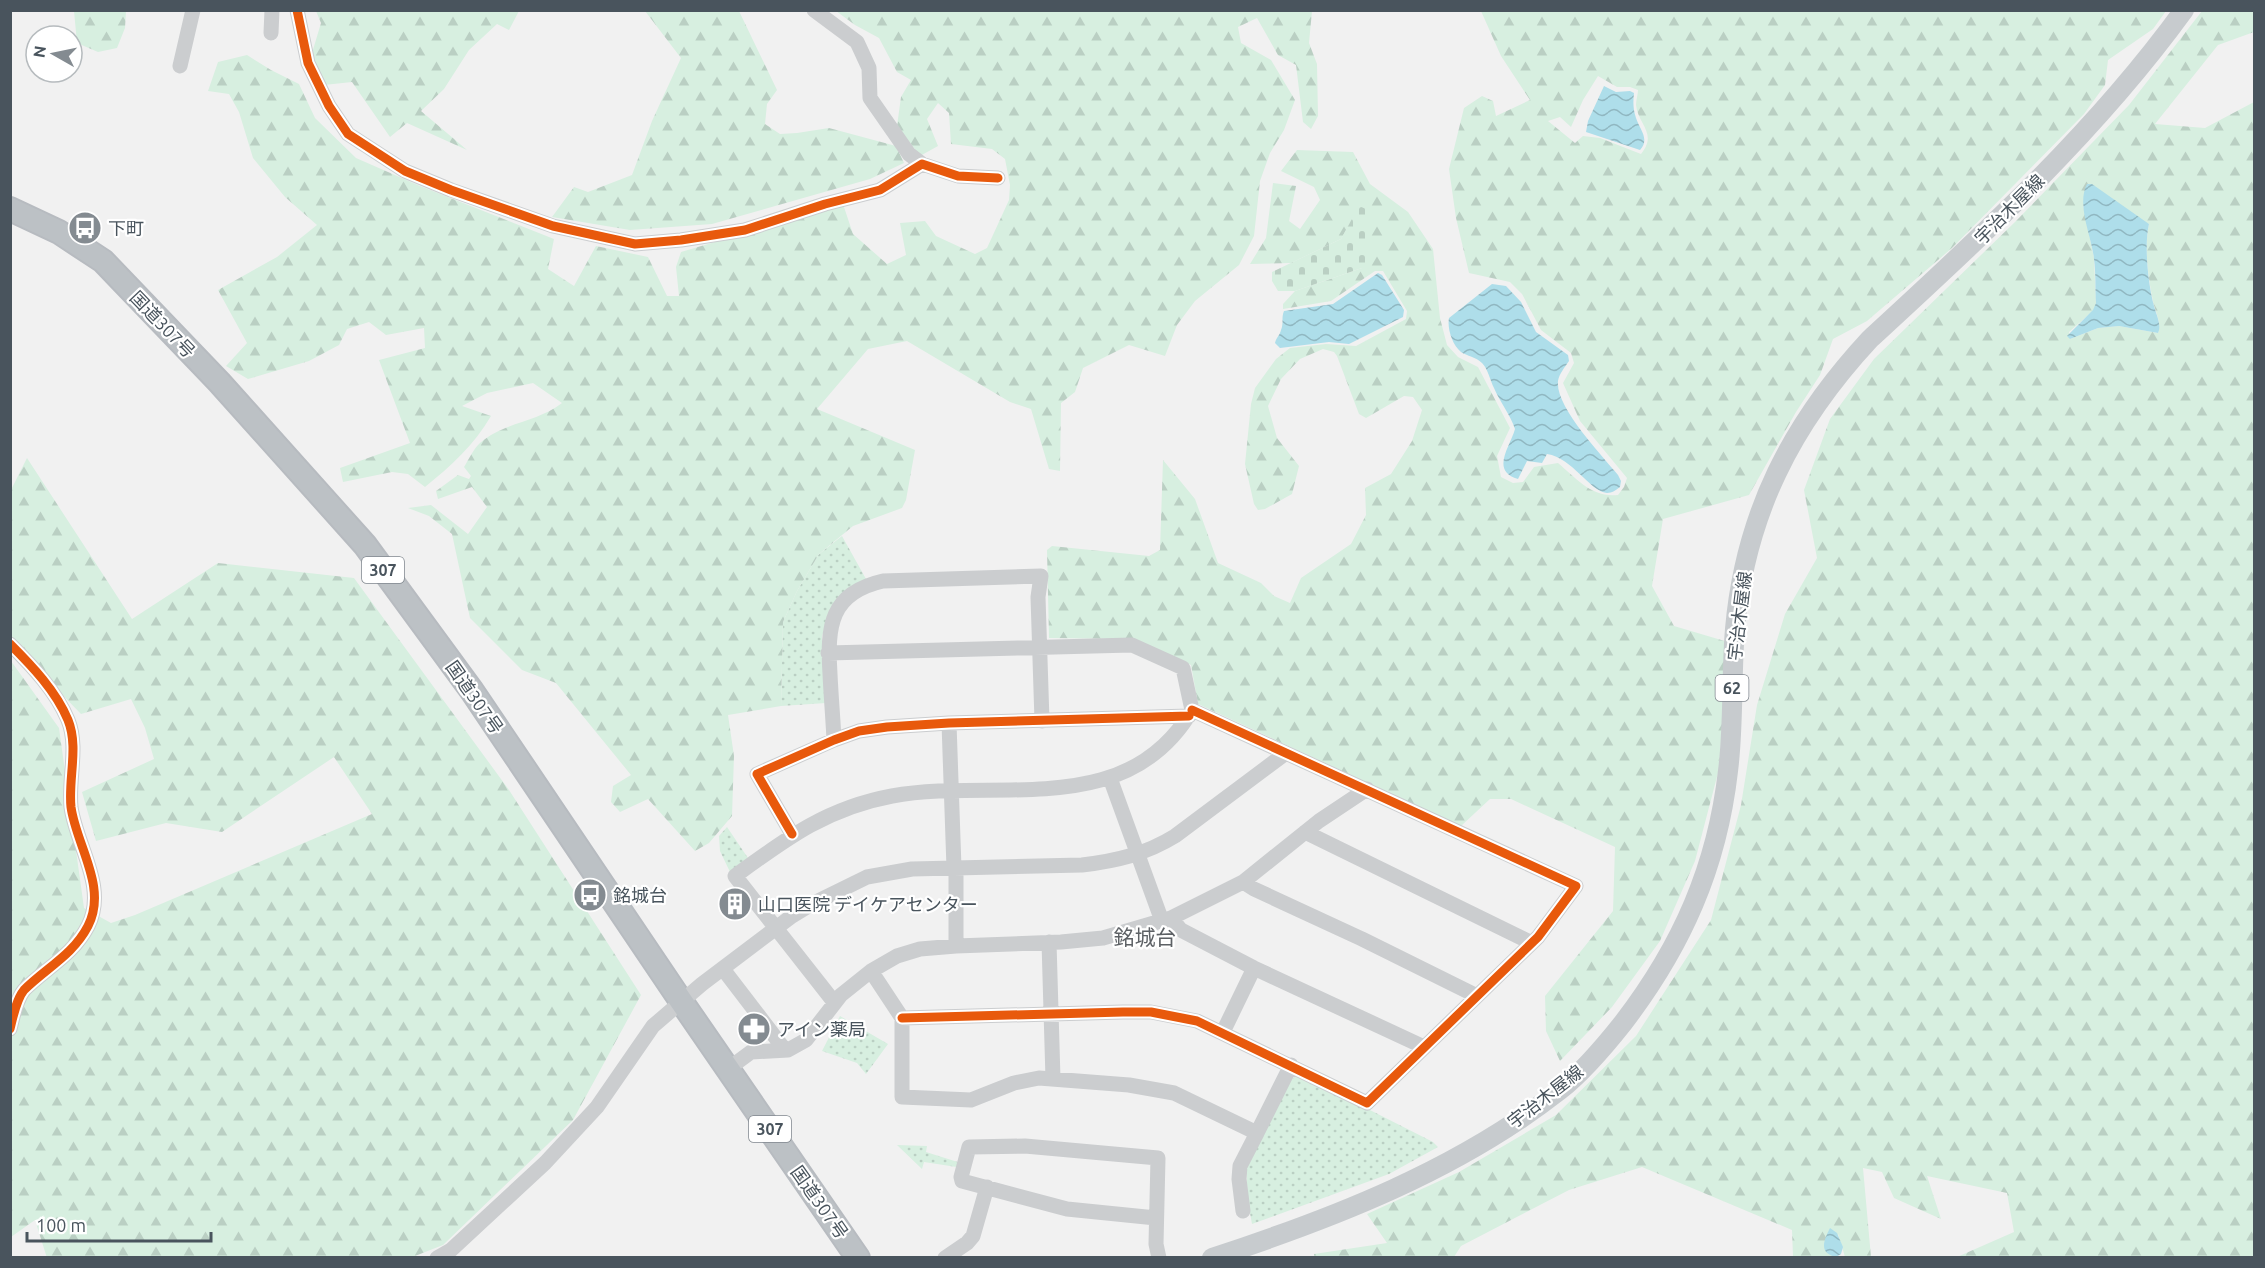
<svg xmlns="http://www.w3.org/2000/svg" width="2265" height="1268" viewBox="0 0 2265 1268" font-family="Ubuntu,'Noto Sans JP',sans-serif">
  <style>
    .grass { fill: url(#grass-dots) }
    .forest { fill: url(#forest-firs); fill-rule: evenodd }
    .cemetery { fill: url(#cemetery-stones) }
    .water { fill: url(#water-waves) }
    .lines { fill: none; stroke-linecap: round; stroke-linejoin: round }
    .highway-casing { stroke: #b7bbc0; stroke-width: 26 }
    .minor { stroke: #cbcdcf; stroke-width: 15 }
    .major { stroke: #c7cbce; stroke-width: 20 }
    .highway { stroke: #bcc1c5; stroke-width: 22 }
    .cycleway-casing { stroke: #fff; stroke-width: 13 }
    .cycleway { stroke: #e8590c; stroke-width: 9 }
    .labels { text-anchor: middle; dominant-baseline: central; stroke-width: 4.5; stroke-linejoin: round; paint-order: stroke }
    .shield { fill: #fff; stroke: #80878e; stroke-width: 1.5 }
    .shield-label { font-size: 16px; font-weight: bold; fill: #49545d }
    .street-label { font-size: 18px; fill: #49545d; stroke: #fff }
    .poi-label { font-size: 18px; fill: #49545d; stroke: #fff; text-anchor: start }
    .quarter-label { font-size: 21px; fill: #5d6165; stroke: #fff }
  </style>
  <defs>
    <pattern id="grass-dots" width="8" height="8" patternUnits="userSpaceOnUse" patternTransform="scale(1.5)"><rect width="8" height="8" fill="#d7efe0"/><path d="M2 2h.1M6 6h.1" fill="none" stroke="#bacfc3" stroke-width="1.8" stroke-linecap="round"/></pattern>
    <pattern id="forest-firs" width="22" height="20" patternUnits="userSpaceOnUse" patternTransform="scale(1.5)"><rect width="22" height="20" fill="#d7efe0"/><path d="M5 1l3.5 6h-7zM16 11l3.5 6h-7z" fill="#bacfc3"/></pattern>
    <pattern id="cemetery-stones" width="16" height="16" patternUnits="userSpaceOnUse" patternTransform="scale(1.5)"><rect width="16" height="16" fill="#d7efe0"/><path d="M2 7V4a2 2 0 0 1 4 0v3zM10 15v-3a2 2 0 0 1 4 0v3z" fill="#bacfc3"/></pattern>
    <pattern id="water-waves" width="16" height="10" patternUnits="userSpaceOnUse" patternTransform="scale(1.5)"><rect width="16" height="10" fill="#aedeea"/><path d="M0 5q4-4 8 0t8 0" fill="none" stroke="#90b7c1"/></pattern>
  </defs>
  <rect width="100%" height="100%" fill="#f1f1f1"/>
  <path class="grass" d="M842,536L866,579L827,617L822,637L826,703L781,706L783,622L797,591L819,554Z
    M727,827L748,858L730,872L720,851L719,836Z
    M840,1016L888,1044L866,1074L857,1063L822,1051Z
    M1301,1075L1433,1142L1438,1147L1389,1174L1252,1224L1248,1202L1246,1165L1290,1079Z
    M897,1145L927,1146L926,1152L964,1164L963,1168L924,1162L922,1169Z"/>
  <path class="forest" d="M74,11H126L125,28L117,48L98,52L77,43Z
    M316,11H519L509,30L497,24L469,50L444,89L421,111L467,150L407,123L390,137L352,82L324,85L312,53L321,23Z
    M645,11H739L777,90L767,104L765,124L780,134L797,133L829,128L896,146L904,163L870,179L712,224L630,230L552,217L574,187L588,192L632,175L652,121L681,58Z
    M836,11H1312L1309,43L1317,64L1318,116L1311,129L1303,122L1296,65L1278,55L1257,18L1238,27L1241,43L1271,60L1295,100L1284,130L1270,153L1260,181L1254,236L1239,265L1195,301L1177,325L1165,356L1129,345L1083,368L1075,392L1061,403L1060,471L1049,469L1031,409L1010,402L907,341L868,349L817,409L915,450L906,500L902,508L853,526L819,554L797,591L783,622L781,706L728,715L734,756L732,816L709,843L695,851L648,799L620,812L611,802L613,786L631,775L556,683L522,670L470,618L452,534L429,516L408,508L431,505L468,534L487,507L472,487L438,499L436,491L458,475L469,479L471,476L464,467C469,459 474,448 480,443C504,422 538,422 562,403L533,383L487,393L462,406L491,416C474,445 451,466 425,487L408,474L392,472L343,482L340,468L410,443L379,360L425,348L424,328L386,335L369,322L347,329L339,345L309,361L248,379L226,366L247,343L218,290L277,257L317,225L285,197L253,158L239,112L229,94L208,91L218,62L247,55L271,70L299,84L315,118L356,158L420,186L554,239L548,269L574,286L596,246L648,257L667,296H679L676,267L681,252L843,204L853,234L887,264L906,255L900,223L925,221L936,236L975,254L987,248L1009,200L1010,185L1005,159L992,149L951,144L949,113L938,103L927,119L938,146L920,156L897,126L901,97L911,80L897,72L879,38L855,25Z
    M1481,11H2166L2153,29L2108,60L2105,85L2084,114L1952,248L1867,321L1833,339L1820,375L1796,412L1749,495L1663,519L1652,586L1674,626L1728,642L1719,769L1695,861L1660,941L1612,1007L1560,1061L1546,1031L1545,996L1613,911L1615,847L1511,799H1490L1461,826L1198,704L1191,665L1132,639L1049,638L1047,550L1052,546L1149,556L1160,550L1163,460L1195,499L1218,563L1261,583L1274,596L1290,603L1301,578L1351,544L1366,515L1365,488L1391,474L1412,441L1422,410L1413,397L1404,396L1366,418L1359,414L1337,356L1334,352L1323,349L1300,359L1281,379L1268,406L1277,438L1299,466L1292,494L1265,509L1258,510L1254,504L1245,464L1251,404L1255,388L1276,359L1290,348L1326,344L1356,346L1406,319L1407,311L1383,271H1375L1331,301L1283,309V304L1295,291L1362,268L1360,206L1341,239L1291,263L1250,264L1266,238L1273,183L1296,186L1289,221L1300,229L1320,200L1314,187L1281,171L1297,150L1353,152L1370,184L1408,212L1433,249L1440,318L1447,345L1458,357L1478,367L1510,428L1497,456L1501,477L1513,483L1523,482L1534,467L1558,463C1577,479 1592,498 1618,495L1624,487L1627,478L1580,421L1563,383L1574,363L1571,353L1541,330L1522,294L1510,282L1469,273L1456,218L1449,169L1464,108L1482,96L1493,101L1496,116L1530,100L1501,56ZM1598,76L1617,87H1630L1638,90C1638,94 1636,100 1636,105C1638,125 1658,133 1641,154L1600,138L1583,136L1575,143L1548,121L1560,117L1571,127L1583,100Z
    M2202,11H2254V32L2218,45L2155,124L2205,128L2254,102V1257H1957L2014,1232L2007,1193L1927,1176L1941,1219L1894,1198L1882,1172L1863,1168L1871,1257H1845L1838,1234L1832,1257H1793L1792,1230L1642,1167L1569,1190L1461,1246L1454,1257L1314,1258V1254L1387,1243L1367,1214L1459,1172L1556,1115L1636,1036L1711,920L1741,805L1757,705L1785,614L1817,558L1804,490L1830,419L1874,359L2016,221L2129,105ZM2083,205L2149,224C2144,247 2148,277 2153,301C2155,312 2162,322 2158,333L2119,326L2098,328L2070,339L2069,332L2094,310L2096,303L2094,258Z
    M27,458L132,619L218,563L354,578L509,790L641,995L573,1120L443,1245L410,1258H47L35,1220L11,1237V661L59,728L84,908L111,923L135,915L372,814L334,757L222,832L166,823L96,841L82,792L154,759L145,728L131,699L81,714L11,642L10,492Z"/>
  <path class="cemetery" d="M1359,206L1371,211L1367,260L1362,268L1295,291H1278L1272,281V272L1341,239Z"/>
  <path class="water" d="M1604,86L1616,92L1630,91L1634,93C1633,102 1633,109 1636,118C1640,130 1650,139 1640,150L1586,132L1588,121Z
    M2087,184H2092L2149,224C2144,245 2148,284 2154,306C2156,314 2162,325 2158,333L2119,326L2098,328L2070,339L2067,336L2093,310L2096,303C2095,289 2096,274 2094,259C2092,237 2076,205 2087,184Z
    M1378,273L1382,275L1404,310L1403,317L1349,344L1329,342L1280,348L1275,343C1276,338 1280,335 1281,330C1284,323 1281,318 1284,311L1333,304Z
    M1492,284L1506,286L1521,302L1536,332L1568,355L1569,361C1565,367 1559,374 1558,381C1555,407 1602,455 1618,475L1621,481L1620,487C1616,490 1612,493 1607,493C1589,491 1573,458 1547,454L1542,463L1527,461L1518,479C1490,471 1510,447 1515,429C1510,414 1500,402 1494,388C1490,380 1488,369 1482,363C1476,357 1467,356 1461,352C1452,345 1447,328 1449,318Z
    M1830,1228L1837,1233L1843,1247L1841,1254L1836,1257C1818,1253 1824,1240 1830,1228Z"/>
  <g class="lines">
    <defs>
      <path id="highway" d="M10,209L59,232L103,261L219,382L365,545L472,691L681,1001L858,1258"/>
    </defs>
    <use href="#highway" class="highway-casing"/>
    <path class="minor" d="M297,10L308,63L329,106L348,134L405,171L451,190L553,226L635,244L681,240L745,230L825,204L880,190L922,164L958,176L998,178
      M814,10L857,42L869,68L870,98L909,154L922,164
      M271,33L272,10
      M180,66L193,10
      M10,644C32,666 56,691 68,720C79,747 68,779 71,807C76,845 108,887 88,926C73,955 46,968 24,990C16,1000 13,1017 10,1029
      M828,653L1132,645L1183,668L1192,710C1126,822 996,777 892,796C827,808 787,838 735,876L834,1002
      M949,723L954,868
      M834,740C833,718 831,696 830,674C827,626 830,593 883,581L1041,576L1038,597L1042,721
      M1110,778L1162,921
      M1305,832L1532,943
      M792,834L757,774L834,740L859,731L887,727L949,723L1189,716
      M956,868V946
      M1243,882L1254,889L1362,939L1477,996
      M1171,918L1181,930L1254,968L1424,1047
      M1049,942L1053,1079
      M723,969L785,1050
      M871,971L902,1018V1097L971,1100L1014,1083L1039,1078L1129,1085L1174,1093L1257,1133L1291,1065
      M902,1018L1123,1012H1151L1197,1021L1367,1103L1538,937L1576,886L1192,710
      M1223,1032L1254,968
      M728,1069L751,1052L788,1050L806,1040L841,995L871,971L897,956L920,949L956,946L1061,942L1103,938L1171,918L1243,882L1319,821L1367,789
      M1243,1211L1239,1179L1240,1166L1257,1133
      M1156,1218L1067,1209L962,1181L961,1177L969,1147L1025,1146L1158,1158L1156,1244L1159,1258
      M437,1258L451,1250L545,1163L597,1107L653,1026L702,984L792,916L810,905L867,877L912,869L1082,865C1116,861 1146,854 1175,836L1286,753
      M945,1258L967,1243L973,1236L987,1187"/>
    <path class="major" d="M1212,1258C1334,1218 1458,1170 1560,1090C1584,1071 1604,1047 1623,1023C1682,946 1717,867 1728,771C1734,724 1731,676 1735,629C1745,514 1792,423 1870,339C1982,236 2094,134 2184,10"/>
    <use href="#highway" class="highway"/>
    <defs>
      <path id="cycleway" d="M297,10L308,63L329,106L348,134L405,171L451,190L553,226L635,244L681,240L745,230L825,204L880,190L922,164L958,176L998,178
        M10,644C32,666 56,691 68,720C79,747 68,779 71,807C76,845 108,887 88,926C73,955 46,968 24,990C16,1000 13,1017 10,1029
        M792,834L757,774L834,740L859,731L887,727L949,723L1189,716
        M902,1018L1123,1012H1151L1197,1021L1367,1103L1538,937L1576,886L1192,710"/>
    </defs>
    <use href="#cycleway" class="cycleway-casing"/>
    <use href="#cycleway" class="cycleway"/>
  </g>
  <defs>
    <symbol id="bus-disc" viewBox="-11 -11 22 22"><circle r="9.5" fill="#848b91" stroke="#fff"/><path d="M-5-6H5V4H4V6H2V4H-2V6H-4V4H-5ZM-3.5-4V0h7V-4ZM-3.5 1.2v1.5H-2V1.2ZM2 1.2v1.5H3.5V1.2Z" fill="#fff"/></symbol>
    <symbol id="building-disc" viewBox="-11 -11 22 22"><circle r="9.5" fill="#848b91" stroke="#fff"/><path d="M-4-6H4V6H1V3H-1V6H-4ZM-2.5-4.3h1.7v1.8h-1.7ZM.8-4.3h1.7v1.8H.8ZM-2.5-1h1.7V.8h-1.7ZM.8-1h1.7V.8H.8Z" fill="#fff"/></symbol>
    <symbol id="pharmacy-disc" viewBox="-11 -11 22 22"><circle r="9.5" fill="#848b91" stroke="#fff"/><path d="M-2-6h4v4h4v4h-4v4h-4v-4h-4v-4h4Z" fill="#fff"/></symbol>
  </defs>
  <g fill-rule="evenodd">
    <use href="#bus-disc" x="66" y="209" width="38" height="38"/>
    <use href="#bus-disc" x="571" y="876" width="38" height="38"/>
    <use href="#building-disc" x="716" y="885" width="38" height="38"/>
    <use href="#pharmacy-disc" x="735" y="1010" width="38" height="38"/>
  </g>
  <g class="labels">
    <g class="shield">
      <rect x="362" y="557" width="42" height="26" rx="4.5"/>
      <rect x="1715.5" y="675" width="33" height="26" rx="4.5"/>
      <rect x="749" y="1116" width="42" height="26" rx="4.5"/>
    </g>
    <g class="shield-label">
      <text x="383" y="570">307</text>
      <text x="1732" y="688">62</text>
      <text x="770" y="1129">307</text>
    </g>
    <g class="street-label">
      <text transform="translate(2009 209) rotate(-45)">宇治木屋線</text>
      <text transform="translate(163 324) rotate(46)">国道307号</text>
      <text transform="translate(1739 616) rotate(-83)">宇治木屋線</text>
      <text transform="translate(475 697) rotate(55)">国道307号</text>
      <text transform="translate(1545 1096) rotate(-38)">宇治木屋線</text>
      <text transform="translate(820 1202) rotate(55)">国道307号</text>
    </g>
    <g class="poi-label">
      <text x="108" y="228">下町</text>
      <text x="613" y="895">銘城台</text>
      <text x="758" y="904">山口医院 デイケアセンター</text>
      <text x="777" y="1029">アイン薬局</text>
    </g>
    <g class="quarter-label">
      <text x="1145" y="937">銘城台</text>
    </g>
  </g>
  <rect width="2265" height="1268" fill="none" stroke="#49545d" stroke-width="24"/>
  <g transform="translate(54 54) rotate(279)"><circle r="28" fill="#ffffff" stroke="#b6bbbe" stroke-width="1.5"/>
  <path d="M0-4.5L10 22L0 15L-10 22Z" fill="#848b91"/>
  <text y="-9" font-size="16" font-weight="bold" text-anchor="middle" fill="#49545d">N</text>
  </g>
  <path d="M27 1232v9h184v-9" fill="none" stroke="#49545d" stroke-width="3"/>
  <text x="36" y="1232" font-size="18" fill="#49545d" stroke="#ffffff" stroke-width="4.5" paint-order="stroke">100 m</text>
</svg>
